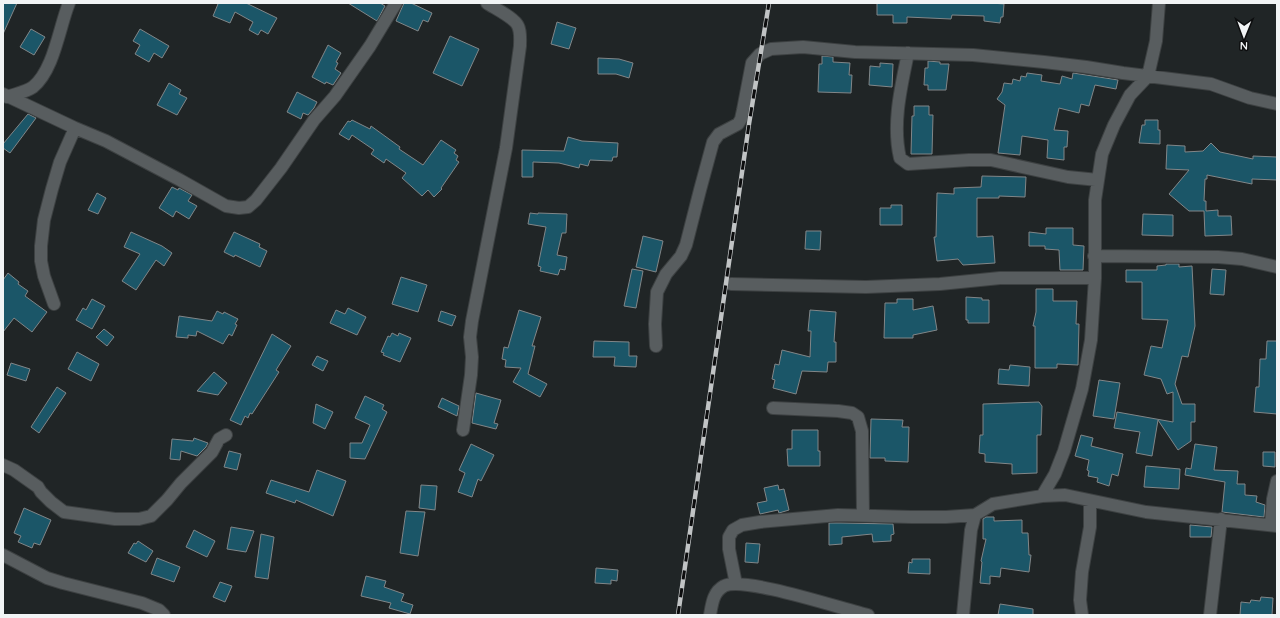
<svg xmlns="http://www.w3.org/2000/svg" width="1280" height="618" viewBox="0 0 1280 618" font-family="Quicksand,sans-serif">
  <style>
    .building { fill: #1b5668; stroke: #818688 }
    .lines { fill: none; stroke-linecap: round; stroke-linejoin: round }
    .street-casing { stroke: #3d4142; stroke-width: 14 }
    .street { stroke: #585d5f; stroke-width: 12 }
    .rail-casing { stroke: #c1c4c5; stroke-width: 4.5 }
    .rail { stroke: #0c0d0e; stroke-width: 3; stroke-dasharray: 9; stroke-linecap: butt }
  </style>
  <rect width="100%" height="100%" fill="#202526"/>
  <path class="building" d="M3,3H17L3,34Z
    M215,3H246L277,18L268,34L261,30L258,35L249,30L253,22L235,12L230,23L213,16L218,4Z
    M348,3H380L385,6L377,21Z
    M404,3H411L432,13L428,22L423,20L418,31L396,21Z
    M877,3H991L1004,4L1003,17H1001L1000,23L984,21V16L952,15L951,19L907,17V23H893V15H877Z
    M557,22L576,28L569,49L551,44Z
    M31,29L45,37L34,55L20,47Z
    M140,29L169,46L162,58L154,53L149,62L135,54L140,45L133,41Z
    M450,36L479,49L462,86L433,73Z
    M328,45L341,53L336,62L338,63L335,69L341,73L333,85L326,82L325,84L312,77Z
    M822,56L833,57V62L850,63L849,75H852L851,93L818,92L819,64H822Z
    M598,58L619,59L633,63L629,78L616,74H598Z
    M928,61L940,62V64H949L946,90H928V85H924L925,68H928Z
    M880,63L893,64L892,87L869,85L870,66L880,67Z
    M1027,73L1042,75L1041,81L1060,84L1062,76L1072,79L1073,73L1118,80L1116,89L1095,85L1089,106L1081,104L1079,113L1059,108L1054,130L1068,131L1067,147H1064V160L1047,158L1048,140L1022,136L1020,155L998,153L1005,105L997,99L1002,92L1004,83L1012,84L1013,79L1020,81L1021,76L1026,77Z
    M169,83L181,90L179,94L187,98L177,115L157,105Z
    M297,92L317,102L314,108L308,115L303,113L301,119L287,112Z
    M914,106H929V115H933L932,154H911L912,116H914Z
    M28,114L36,118L10,153L3,148V144Z
    M352,120L370,129L371,126L400,147L399,149L423,165L441,140L456,150L454,153L458,156L456,160L459,162L441,188L442,189L434,197L428,190L422,196L402,178L406,173L386,159L384,163L371,154L374,150L352,135L349,140L339,134L348,121L350,122Z
    M1145,120H1158V130H1160V144L1139,143L1142,125H1145Z
    M568,137L582,141L618,143L617,157H613L612,161L590,160L588,166L580,164L579,168L559,163L533,162V177H522V150L564,151Z
    M1211,143L1220,152L1253,159V156L1277,157V180L1252,179V184L1207,175V179H1205L1204,201H1206V211L1218,210V216H1231L1232,235L1205,236L1204,211H1189L1169,194L1189,170L1166,169L1167,145L1185,146V152L1203,151Z
    M982,176L1026,177L1025,197L999,196V198H977V237L993,236L995,263L963,265L958,259L937,261L934,237H936L937,193L954,194V188L981,187Z
    M172,187L178,190L179,188L192,195L188,201L197,206L189,219L176,211L173,217L159,208Z
    M97,193L106,198L98,214L88,210Z
    M891,205H902V225H880V208H891Z
    M530,213L538,214V213L567,214L566,233H562L557,255L567,257L565,270L560,269L558,275L540,271L541,267L538,266L546,227L528,224Z
    M1143,214L1173,215V236L1142,235Z
    M1046,228H1073V245L1084,246L1083,270H1060L1059,250L1045,249V246H1029V232L1046,234Z
    M806,231H821L820,250L805,249Z
    M131,232L162,246L172,253L164,266L156,260L136,290L122,281L140,254L124,247Z
    M234,232L260,244L259,247L267,251L260,267L235,255L234,257L224,252Z
    M643,236L663,241L656,272L636,267Z
    M1166,264H1179V267L1192,266L1195,326L1188,357L1182,356L1175,384L1182,404H1195V422H1191V441L1178,450L1158,420L1152,456L1136,453L1140,432L1114,428L1117,412L1173,422V392L1167,394L1161,379L1144,375L1151,346L1162,348L1168,320L1142,319V282H1126V270H1157V266L1166,265Z
    M632,269L643,271L636,308L624,306Z
    M1212,269L1226,270L1224,295L1210,294Z
    M8,273L19,282L18,284L28,291L25,296L47,312L32,332L14,318L3,332V280Z
    M401,277L427,285L418,312L392,304Z
    M1036,289H1053V301H1077L1076,324H1079L1078,365L1057,364V368H1035V326H1033L1036,312Z
    M966,297L982,298V300H989V323H968V320H966Z
    M92,299L105,306L92,329L76,320L83,308L86,310Z
    M897,299H913V310L933,306L937,330L913,335V338H884L885,303H897Z
    M348,308L366,317L357,335L330,323L336,310L345,314Z
    M519,310L541,317L532,346H535L528,374L547,384L540,397L513,382L521,368L505,367L506,360L502,359L504,347L508,348Z
    M810,310L836,312L834,342H836V362H828L827,372L802,371L796,394L773,388L775,380L772,379L775,364L779,365L782,350L810,357L811,331H808Z
    M217,311L223,314L224,312L238,319L235,324L237,325L232,336L229,334L223,344L197,331L196,336L188,335V338L176,337L179,316L212,321Z
    M441,311L456,316L452,326L438,321Z
    M104,329L114,337L107,346L96,337Z
    M392,333L398,336L399,333L411,338L400,362L383,355L384,353L381,352L388,336L390,337Z
    M272,334L291,346L276,370L279,372L252,414L250,413L248,418L245,416L241,425L230,420Z
    M594,341L629,342V356H637L636,367L614,366L615,357H593Z
    M1267,341H1277V414L1254,412L1256,387H1259L1260,359H1266Z
    M77,352L99,364L91,381L68,369Z
    M317,356L328,361L323,371L312,365Z
    M11,363L30,369L26,381L7,375Z
    M1010,365L1030,367L1029,386L998,384L999,369L1009,370Z
    M214,372L227,383L218,395L197,391Z
    M1099,380L1120,383L1114,419L1093,416Z
    M57,387L66,393L39,433L31,427Z
    M476,393L501,400L494,423L498,424L496,429L472,423Z
    M365,396L384,405L382,409L387,412L365,459L350,458V443H362L370,425L355,418Z
    M442,398L459,406L457,416L438,407Z
    M1039,402L1042,406L1041,435H1037V473L1012,474V464L985,462V454L979,453L980,435H983V404Z
    M316,404L333,412L325,429L313,423Z
    M871,419L903,420L902,427H909L908,462L885,461V458H870Z
    M792,430H818V451H820V466H788L787,449H792Z
    M1081,435L1093,438L1091,446L1123,454L1118,476L1112,474L1109,486L1097,482L1098,478L1088,476L1089,471L1087,470L1089,460L1075,456Z
    M194,438L208,443L206,447L197,456L181,451L180,460L170,459L172,439L193,441Z
    M471,444L494,455L481,481L478,479L472,497L458,492L465,473L459,470Z
    M1195,444L1217,447L1214,470L1238,471L1237,484H1245V495L1257,496L1256,502L1265,505L1264,517L1222,512L1225,482L1185,475L1186,468L1191,469Z
    M229,451L241,454L237,470L224,467Z
    M1263,452H1275V467L1263,466Z
    M1146,466L1180,469L1179,489L1144,487Z
    M317,470L346,481L333,516L296,500L295,503L266,493L271,480L309,492Z
    M421,485L437,486L435,510L419,508Z
    M778,485L779,490L784,489L789,510L779,513L778,510L760,514L757,503L767,501L764,488Z
    M24,508L51,520L40,545L34,543L32,548L18,542L21,536L14,533Z
    M406,511L425,512L418,556L400,553Z
    M986,517H994V521L1022,520V533H1028L1029,555H1031L1029,572L1001,568L1000,577L990,576V584L980,583L982,562L981,561L986,539H983V519Z
    M829,523H841L893,524L894,534L891,535V541L873,542L872,534L842,537V544L829,545Z
    M1190,525L1212,527L1211,537H1190Z
    M231,527L254,531L246,552L227,549Z
    M194,530L215,541L207,557L186,547Z
    M261,534L274,537L268,579L255,577Z
    M138,541L153,551L146,562L128,553L134,543L136,544Z
    M746,543L760,544L758,563L745,562Z
    M157,558L180,567L174,582L151,574Z
    M912,559H930V574L908,573L909,562L912,563Z
    M596,568L618,570L617,581L611,580V584L595,583Z
    M366,576L386,581L384,587L404,594L401,601L413,605L410,614L389,608L391,603L361,596Z
    M220,582L232,586L225,602L213,597Z
    M1261,597L1273,598L1272,615H1240L1241,602L1250,603L1251,600L1260,601Z
    M1000,604L1033,609V615H998Z"/>
  <g class="lines">
    <defs>
      <path id="street" d="M908,53C901,87 892,124 900,158L908,164L969,160H991L1068,177L1098,180
        M3,94L75,128L106,141L180,180L226,206L239,208L248,207L256,200L281,168L314,120L335,96L370,46L396,3
        M7,97C15,94 26,92 33,87C54,70 59,28 69,3
        M1094,256L1218,257L1242,259L1277,267
        M731,284L866,287L940,284L1000,278H1095
        M54,304L44,276L41,261V246L44,220L52,189L60,162L75,128
        M656,346L655,324L657,292L666,274L681,256L686,245L700,190L713,142L719,134L738,124L741,119L743,110L752,63L760,54L771,49L803,47L855,52L973,55L1044,62L1086,67L1123,73L1211,84L1250,98L1277,104
        M773,408L838,411L852,413L858,417L862,431L863,516
        M463,430L471,375L472,357L470,337L472,321L506,148L520,46C520,39 521,32 518,26C515,18 494,8 487,3
        M3,465L14,470L38,487L41,492L51,502L64,512L115,519H139L151,516L167,500L181,483L212,452L219,439L226,435
        M1042,496L1055,474L1064,451L1082,389L1091,340L1095,278V200L1102,154L1114,125L1130,95L1148,76L1156,41L1159,3
        M1271,525L1273,499L1277,481
        M3,555L47,578L63,583L142,603L159,610L164,615
        M736,584L729,549V537L733,530L742,525L760,522L838,515L911,517H946L975,515
        M710,615C712,604 713,592 724,586C744,576 842,609 868,615
        M963,615L971,530L975,515L993,504L1042,496L1065,495L1146,512L1277,526
        M1082,615L1080,600L1082,572L1090,527V502
        M1210,615L1221,519"/>
    </defs>
    <use href="#street" class="street-casing"/>
    <use href="#street" class="street"/>
    <defs>
      <path id="rail" d="M678,615L749,124L769,3"/>
    </defs>
    <use href="#rail" class="rail-casing"/>
    <use href="#rail" class="rail"/>
  </g>
  <rect width="1280" height="618" fill="none" stroke="#f1f4f5" stroke-width="8"/>
  <g transform="translate(1244 36) rotate(181)" stroke="#0c0d0e" stroke-width="3" paint-order="stroke">
  <path d="M0-3L7 15L0 10L-7 15Z" fill="#f1f4f5"/>
  <text y="-6" font-size="11" font-weight="bold" text-anchor="middle" fill="#f1f4f5">N</text>
  </g>
</svg>
